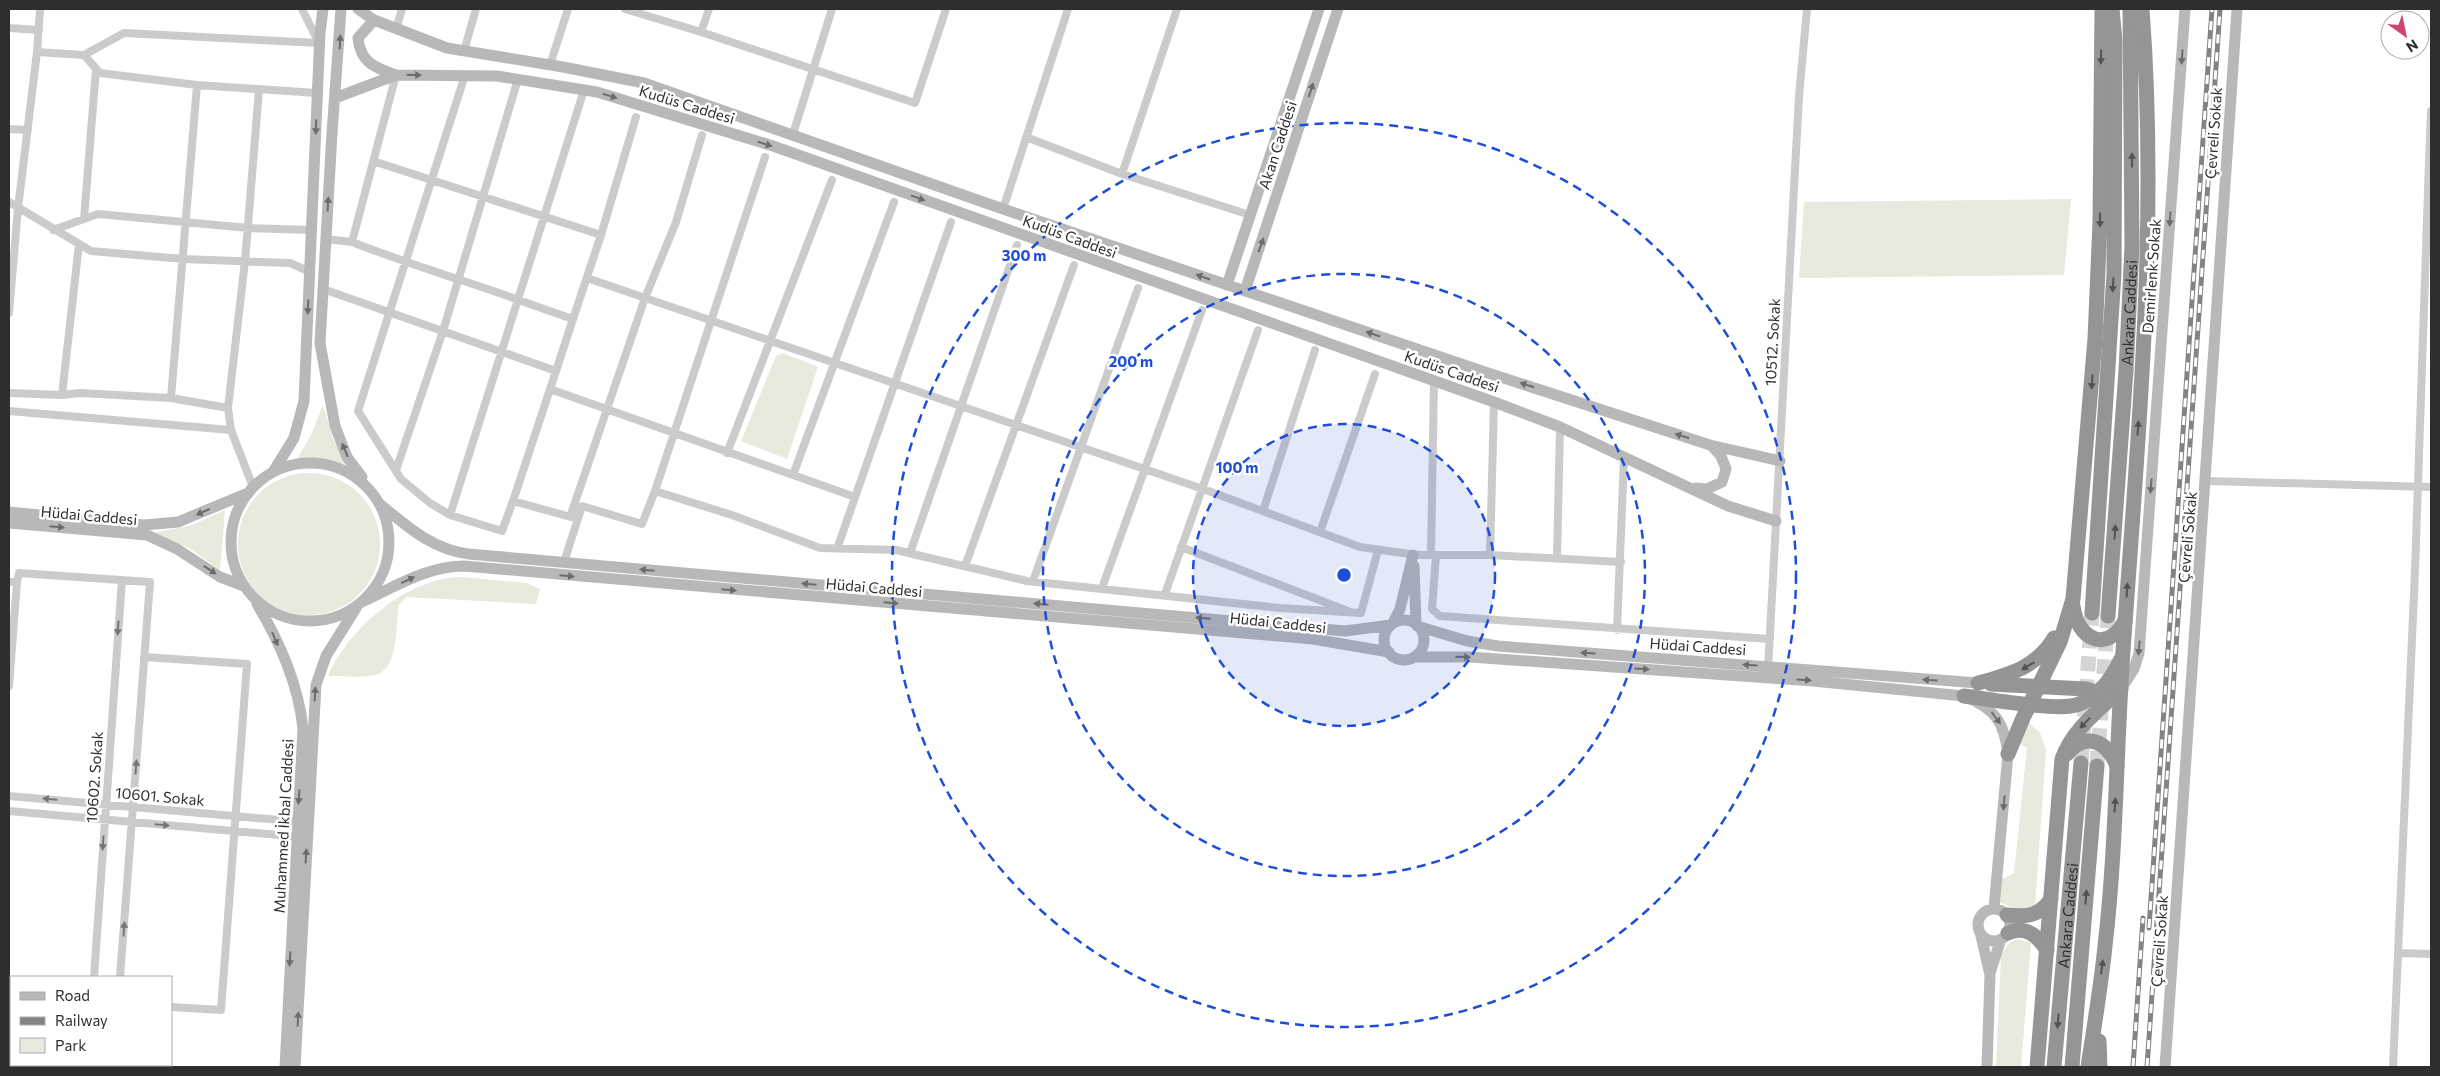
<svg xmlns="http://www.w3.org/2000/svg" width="2440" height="1076" viewBox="0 0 2440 1076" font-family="Commissioner,sans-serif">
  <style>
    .green { fill: #e7eadd }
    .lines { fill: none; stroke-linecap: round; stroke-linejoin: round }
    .highway-tunnel { stroke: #d5d5d5; stroke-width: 15; stroke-dasharray: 15 8; stroke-linecap: butt }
    .street { stroke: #cbcbcb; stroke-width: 8 }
    .secondary { stroke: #b8b8b8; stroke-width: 11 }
    .highway { stroke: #959595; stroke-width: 15 }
    .rail-casing { stroke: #838383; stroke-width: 5 }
    .rail { stroke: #fff; stroke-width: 3; stroke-dasharray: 9; stroke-linecap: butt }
    .oneway { fill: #6c6c6c }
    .oneway2 { fill: #525252 }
    .oneway3 { fill: #757575 }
    .ring { fill: none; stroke: #1d4ed8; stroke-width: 2.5; stroke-dasharray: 9 6 }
    .labels { text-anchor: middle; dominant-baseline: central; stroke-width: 5; stroke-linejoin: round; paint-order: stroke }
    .street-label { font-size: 15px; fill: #2e2e2e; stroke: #fff }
    .centre { fill: #1d4ed8; stroke: #fff; stroke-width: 2.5 }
    .ring-label { font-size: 15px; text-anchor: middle; font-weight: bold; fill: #1d4ed8; stroke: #fff; stroke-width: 5; stroke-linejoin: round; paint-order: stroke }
  </style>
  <rect width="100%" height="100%" fill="#fff"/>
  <path class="green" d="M2071,199L2064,275L1799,278L1804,202Z
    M783,353L818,367L787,459L741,441L776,356Z
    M323,405L333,439L349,469L324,461H296L311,435Z
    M238 544a71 71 0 1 1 142 0a71 71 0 1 1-142 0Z
    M225,510L220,570L189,548L154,533L192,525Z
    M461,577L526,583L540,589L536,604L407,597L399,604C395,622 400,670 375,675C361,678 343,676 328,676C349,628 407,578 461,577Z
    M2027,721L2040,733L2046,750L2035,906L2017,909L1998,902L2002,879L2014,873L2027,748L2016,743Z
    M2018,939L2031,943L2021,1067H1996L2001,955L2010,942Z"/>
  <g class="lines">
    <path class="highway-tunnel" d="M2081,763L2092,613
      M2097,766L2108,616"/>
    <path class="street" d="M625,9L701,32L709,9
      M9,28L39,30
      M396,29L402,9
      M701,32L915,103L946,9
      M464,51L476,9
      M37,52L40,9
      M84,55L124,33L319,43L302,9
      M550,65L568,9
      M465,75L358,411L401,479L430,503L450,515L502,531L513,501L578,519
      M9,129L28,130
      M793,134L832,9
      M1026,137L1122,174L1250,215
      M373,161L601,235
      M2429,162L2431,111
      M1122,174L1177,9
      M9,202L91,251L183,259L290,263L310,272
      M1003,209L1068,9
      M84,219L96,69
      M53,230L98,214L248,228L312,230
      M326,239L352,242L396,75
      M352,242C387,256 422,267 457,279C496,291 534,306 573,319L601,235L636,117
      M587,278L1203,489L1360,547L1417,555H1490L1621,562
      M323,289L556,371L513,501
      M9,313L18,208L37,52L84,55L100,73L197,85L317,93
      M556,371L573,319
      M550,389L855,497
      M9,393L62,395L80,393L171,398L228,408
      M62,395L79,244
      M171,398L197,85
      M9,411L231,430
      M727,453L832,180
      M396,470L443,331L518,79
      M793,475L894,202
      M2207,481L2431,487
      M253,487L231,430L228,408L245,261L259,90
      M655,491L765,157
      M1263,511L1315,350
      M450,515L584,90
      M570,517L645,298L676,222L702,135
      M1320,532L1375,374
      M1181,547L1348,611
      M837,549L951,222
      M910,553L1017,245
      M1431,555L1434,381
      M1436,555L1432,609L1440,616L1770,639
      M1490,555L1494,402
      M1557,558L1560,427
      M564,562L582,506L642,524L655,491L732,515L820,548L896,550L1027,581L1280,608L1361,613L1378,550
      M965,566L1074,265
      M1033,581L1138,288
      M9,582H17L19,573L150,582L120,977
      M1102,588L1202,310
      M1165,594L1258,330
      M1617,630L1624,458
      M144,657L247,664L221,1010L171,1007
      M1768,670L1799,96L1807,9
      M9,686L17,582
      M9,796L301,822
      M9,811L301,837
      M2398,953L2431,954
      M94,977L122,580
      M9,1000H11
      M2393,1067L2415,571L2429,162H2431"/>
    <path class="secondary" d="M341,9L332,133L320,343L335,426L347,457L362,477
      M358,9L374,20L447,48L563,67L644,83L1003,209L1485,372L1710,445L1780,461
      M374,20L358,38C360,62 375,68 396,75
      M335,98L396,75L497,76L597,92L773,146L1494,402L1560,427L1728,506L1776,521
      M1227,285L1319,9
      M1245,291L1338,9
      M231 542a79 79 0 1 1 158 0a79 79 0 1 1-158 0Z
      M273,472L294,438L304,401L320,33L323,9
      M1696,488L1707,489L1722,482L1726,469L1721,456L1712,446
      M381,505C408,527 433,550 469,554L1345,631L1391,625
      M9,512L144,525L178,522L248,493
      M9,523L147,535L177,549L220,577L244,586
      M1414,566L1416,624
      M364,601C396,586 428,566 464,566L1313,639L1389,652
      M257,604C279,640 299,686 303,729L285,1067
      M1384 640a20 20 0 1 1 40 0a20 20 0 1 1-40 0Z
      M1393,623L1400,609L1413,555
      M1417,626L1467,641L1498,646L1978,683
      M1414,657H1470L1813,681L1964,696C1995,709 2004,721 2008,754L1994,908
      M2121,689L2134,669L2139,653L2185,9
      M1978 925a16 16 0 1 1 32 0a16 16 0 1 1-32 0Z
      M1981,936L1990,975L1987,1067
      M1990,973L2001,939
      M295,1067L316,685L326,656L356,608
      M2165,1067L2237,9"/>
    <g class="highway">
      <path d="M2073,606C2077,638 2106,655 2125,621"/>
      <path d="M2092,613L2114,274L2115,41L2112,9"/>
      <path id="s1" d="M2108,616L2126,371L2132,246L2130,9"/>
      <path d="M1978,683C2009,675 2037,667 2054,638"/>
      <path d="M1991,684L2086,689L2102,694"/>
      <path d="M1964,696C1989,699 2055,711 2076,705C2097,699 2112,678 2121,659"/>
      <path d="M2008,754L2023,718L2060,642L2073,599L2095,339L2100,222L2102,9"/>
      <path d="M2067,754C2086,731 2107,741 2117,766"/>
      <path d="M2007,915C2028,917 2039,916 2051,899"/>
      <path d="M2008,933C2025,925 2037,935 2047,950"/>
      <path d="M2099,1041L2100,1067"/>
      <path d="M2037,1067L2062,759C2073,729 2098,711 2121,689"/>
      <path id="s2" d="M2054,1067L2081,763"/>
      <path d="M2072,1067L2097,766"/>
      <path d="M2088,1067C2094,1027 2101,986 2105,946C2117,843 2116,740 2124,637C2139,428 2158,218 2142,9"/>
    </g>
    <defs>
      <path id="rail" d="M2149,928L2212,9
        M2133,1067L2143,918
        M2147,1067L2220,9"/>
    </defs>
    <use href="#rail" class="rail-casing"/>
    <use href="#rail" class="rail"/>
  </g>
  <defs><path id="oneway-solid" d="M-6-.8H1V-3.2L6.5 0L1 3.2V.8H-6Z" transform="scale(1.25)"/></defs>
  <g class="oneway">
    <use href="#oneway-solid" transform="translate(340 42) rotate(-87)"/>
    <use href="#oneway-solid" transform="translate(2182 57) rotate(94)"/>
    <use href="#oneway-solid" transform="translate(414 75) rotate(1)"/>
    <use href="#oneway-solid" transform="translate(1311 90) rotate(-72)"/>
    <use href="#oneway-solid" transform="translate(610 96) rotate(17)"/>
    <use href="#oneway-solid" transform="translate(316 127) rotate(92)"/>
    <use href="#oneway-solid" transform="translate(765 144) rotate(17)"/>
    <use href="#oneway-solid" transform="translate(918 198) rotate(20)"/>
    <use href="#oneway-solid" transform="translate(328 204) rotate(-87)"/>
    <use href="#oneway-solid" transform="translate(2170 219) rotate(94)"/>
    <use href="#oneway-solid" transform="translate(1261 245) rotate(-70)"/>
    <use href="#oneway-solid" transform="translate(1203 277) rotate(-161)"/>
    <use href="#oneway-solid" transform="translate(308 307) rotate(93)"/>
    <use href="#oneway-solid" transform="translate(1373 334) rotate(-161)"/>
    <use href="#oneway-solid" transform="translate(1527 385) rotate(-162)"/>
    <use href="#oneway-solid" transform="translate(1682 436) rotate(-162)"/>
    <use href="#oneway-solid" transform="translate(345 450) rotate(-112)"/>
    <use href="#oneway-solid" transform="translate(2151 486) rotate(94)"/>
    <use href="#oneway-solid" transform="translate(203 512) rotate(156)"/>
    <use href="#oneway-solid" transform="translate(57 527) rotate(5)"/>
    <use href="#oneway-solid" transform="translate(210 570) rotate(33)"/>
    <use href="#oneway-solid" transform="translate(647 570) rotate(-175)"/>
    <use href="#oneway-solid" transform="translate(567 576) rotate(5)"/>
    <use href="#oneway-solid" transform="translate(408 580) rotate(-25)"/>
    <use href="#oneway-solid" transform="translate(809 584) rotate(-175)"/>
    <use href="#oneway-solid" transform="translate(729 590) rotate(5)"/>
    <use href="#oneway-solid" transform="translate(891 603) rotate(5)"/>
    <use href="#oneway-solid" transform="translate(1041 604) rotate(-175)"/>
    <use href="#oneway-solid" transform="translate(1203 618) rotate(-175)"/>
    <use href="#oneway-solid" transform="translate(275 639) rotate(67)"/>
    <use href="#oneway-solid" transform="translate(2139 648) rotate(96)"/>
    <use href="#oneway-solid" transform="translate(1588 653) rotate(-176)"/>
    <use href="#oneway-solid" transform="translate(1463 657) rotate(2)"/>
    <use href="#oneway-solid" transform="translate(1750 665) rotate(-176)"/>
    <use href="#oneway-solid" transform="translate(1642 669) rotate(4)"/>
    <use href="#oneway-solid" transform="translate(1804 680) rotate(4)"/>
    <use href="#oneway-solid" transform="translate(1930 680) rotate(-176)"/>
    <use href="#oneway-solid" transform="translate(315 694) rotate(-87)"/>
    <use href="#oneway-solid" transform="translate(1996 718) rotate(53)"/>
    <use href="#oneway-solid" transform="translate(299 797) rotate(94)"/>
    <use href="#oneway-solid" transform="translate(2004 803) rotate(95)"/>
    <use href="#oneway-solid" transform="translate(306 856) rotate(-87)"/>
    <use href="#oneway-solid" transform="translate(290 959) rotate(93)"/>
    <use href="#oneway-solid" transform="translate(298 1019) rotate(-87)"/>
  </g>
  <g class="oneway2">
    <use href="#oneway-solid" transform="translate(2101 57) rotate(91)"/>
    <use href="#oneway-solid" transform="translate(2132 160) rotate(-90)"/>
    <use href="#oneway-solid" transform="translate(2100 220) rotate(91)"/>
    <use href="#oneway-solid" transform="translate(2113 285) rotate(93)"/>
    <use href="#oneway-solid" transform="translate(2092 382) rotate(94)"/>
    <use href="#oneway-solid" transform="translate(2138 428) rotate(-86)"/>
    <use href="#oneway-solid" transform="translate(2115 532) rotate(-86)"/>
    <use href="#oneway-solid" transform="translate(2127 590) rotate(-86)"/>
    <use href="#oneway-solid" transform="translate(2028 666) rotate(149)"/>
    <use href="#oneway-solid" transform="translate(2085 723) rotate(134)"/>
    <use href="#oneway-solid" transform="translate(2115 805) rotate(-86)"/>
    <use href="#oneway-solid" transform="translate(2086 897) rotate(-85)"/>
    <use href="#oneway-solid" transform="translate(2102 967) rotate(-82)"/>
    <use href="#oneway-solid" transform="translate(2058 1021) rotate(95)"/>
  </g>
  <g class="oneway3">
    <use href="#oneway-solid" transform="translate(118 628) rotate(94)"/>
    <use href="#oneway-solid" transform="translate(136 767) rotate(-86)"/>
    <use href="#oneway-solid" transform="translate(50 799) rotate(-175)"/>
    <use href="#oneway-solid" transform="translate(162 825) rotate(5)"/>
    <use href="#oneway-solid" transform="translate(103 843) rotate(94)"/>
    <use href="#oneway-solid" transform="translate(124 929) rotate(-86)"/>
  </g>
  <circle cx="1344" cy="575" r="151" fill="#1d4ed8" fill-opacity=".12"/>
  <g class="ring">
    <circle cx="1344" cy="575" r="151"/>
    <circle cx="1344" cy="575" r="301"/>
    <circle cx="1344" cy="575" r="452"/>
  </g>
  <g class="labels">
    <g class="street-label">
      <text transform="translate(687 104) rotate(17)">Kudüs Caddesi</text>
      <text transform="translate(2213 133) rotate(-86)">Çevreli Sokak</text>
      <text transform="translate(1277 145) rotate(-72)">Akan Caddesi</text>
      <text transform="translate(1070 236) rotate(20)">Kudüs Caddesi</text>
      <text transform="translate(2151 276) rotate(-86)">Demirlenk Sokak</text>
      <text stroke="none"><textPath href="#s1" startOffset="304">Ankara Caddesi</textPath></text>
      <text transform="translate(1772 342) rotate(-87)">10512. Sokak</text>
      <text transform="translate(1452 371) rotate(19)">Kudüs Caddesi</text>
      <text transform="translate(89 515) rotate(5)">Hüdai Caddesi</text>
      <text transform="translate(2187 537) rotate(-85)">Çevreli Sokak</text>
      <text transform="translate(874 587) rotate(5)">Hüdai Caddesi</text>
      <text transform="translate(1278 622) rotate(6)">Hüdai Caddesi</text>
      <text transform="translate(1698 646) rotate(4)">Hüdai Caddesi</text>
      <text transform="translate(94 777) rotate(-86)">10602. Sokak</text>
      <text transform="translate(160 796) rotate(5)">10601. Sokak</text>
      <text transform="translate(283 826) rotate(-87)">Muhammed İkbal Caddesi</text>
      <text stroke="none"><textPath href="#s2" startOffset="152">Ankara Caddesi</textPath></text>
      <text transform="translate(2159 941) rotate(-86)">Çevreli Sokak</text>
    </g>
  </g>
  <circle cx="1344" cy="575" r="8" class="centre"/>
  <g class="ring-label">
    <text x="1024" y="261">300 m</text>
    <text x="1131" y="367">200 m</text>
    <text x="1237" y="473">100 m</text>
  </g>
  <rect width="2440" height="1076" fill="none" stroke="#2e2e2e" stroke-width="20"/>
  <rect x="10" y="976" width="162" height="90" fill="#ffffff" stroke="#ababab"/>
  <rect x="20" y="992" width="25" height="8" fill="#b8b8b8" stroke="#ababab"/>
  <text x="55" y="1001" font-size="15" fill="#2e2e2e">Road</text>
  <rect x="20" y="1017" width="25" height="8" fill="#838383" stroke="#ababab"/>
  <text x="55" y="1026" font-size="15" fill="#2e2e2e">Railway</text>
  <rect x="20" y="1038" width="25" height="15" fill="#e7eadd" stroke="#ababab"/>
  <text x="55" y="1051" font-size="15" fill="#2e2e2e">Park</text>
  <g transform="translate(2405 35) rotate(147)"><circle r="24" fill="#ffffff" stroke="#ababab"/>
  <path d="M0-4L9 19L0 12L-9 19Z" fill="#d0456e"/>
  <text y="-8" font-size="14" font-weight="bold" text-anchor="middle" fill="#2e2e2e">N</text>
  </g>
</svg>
